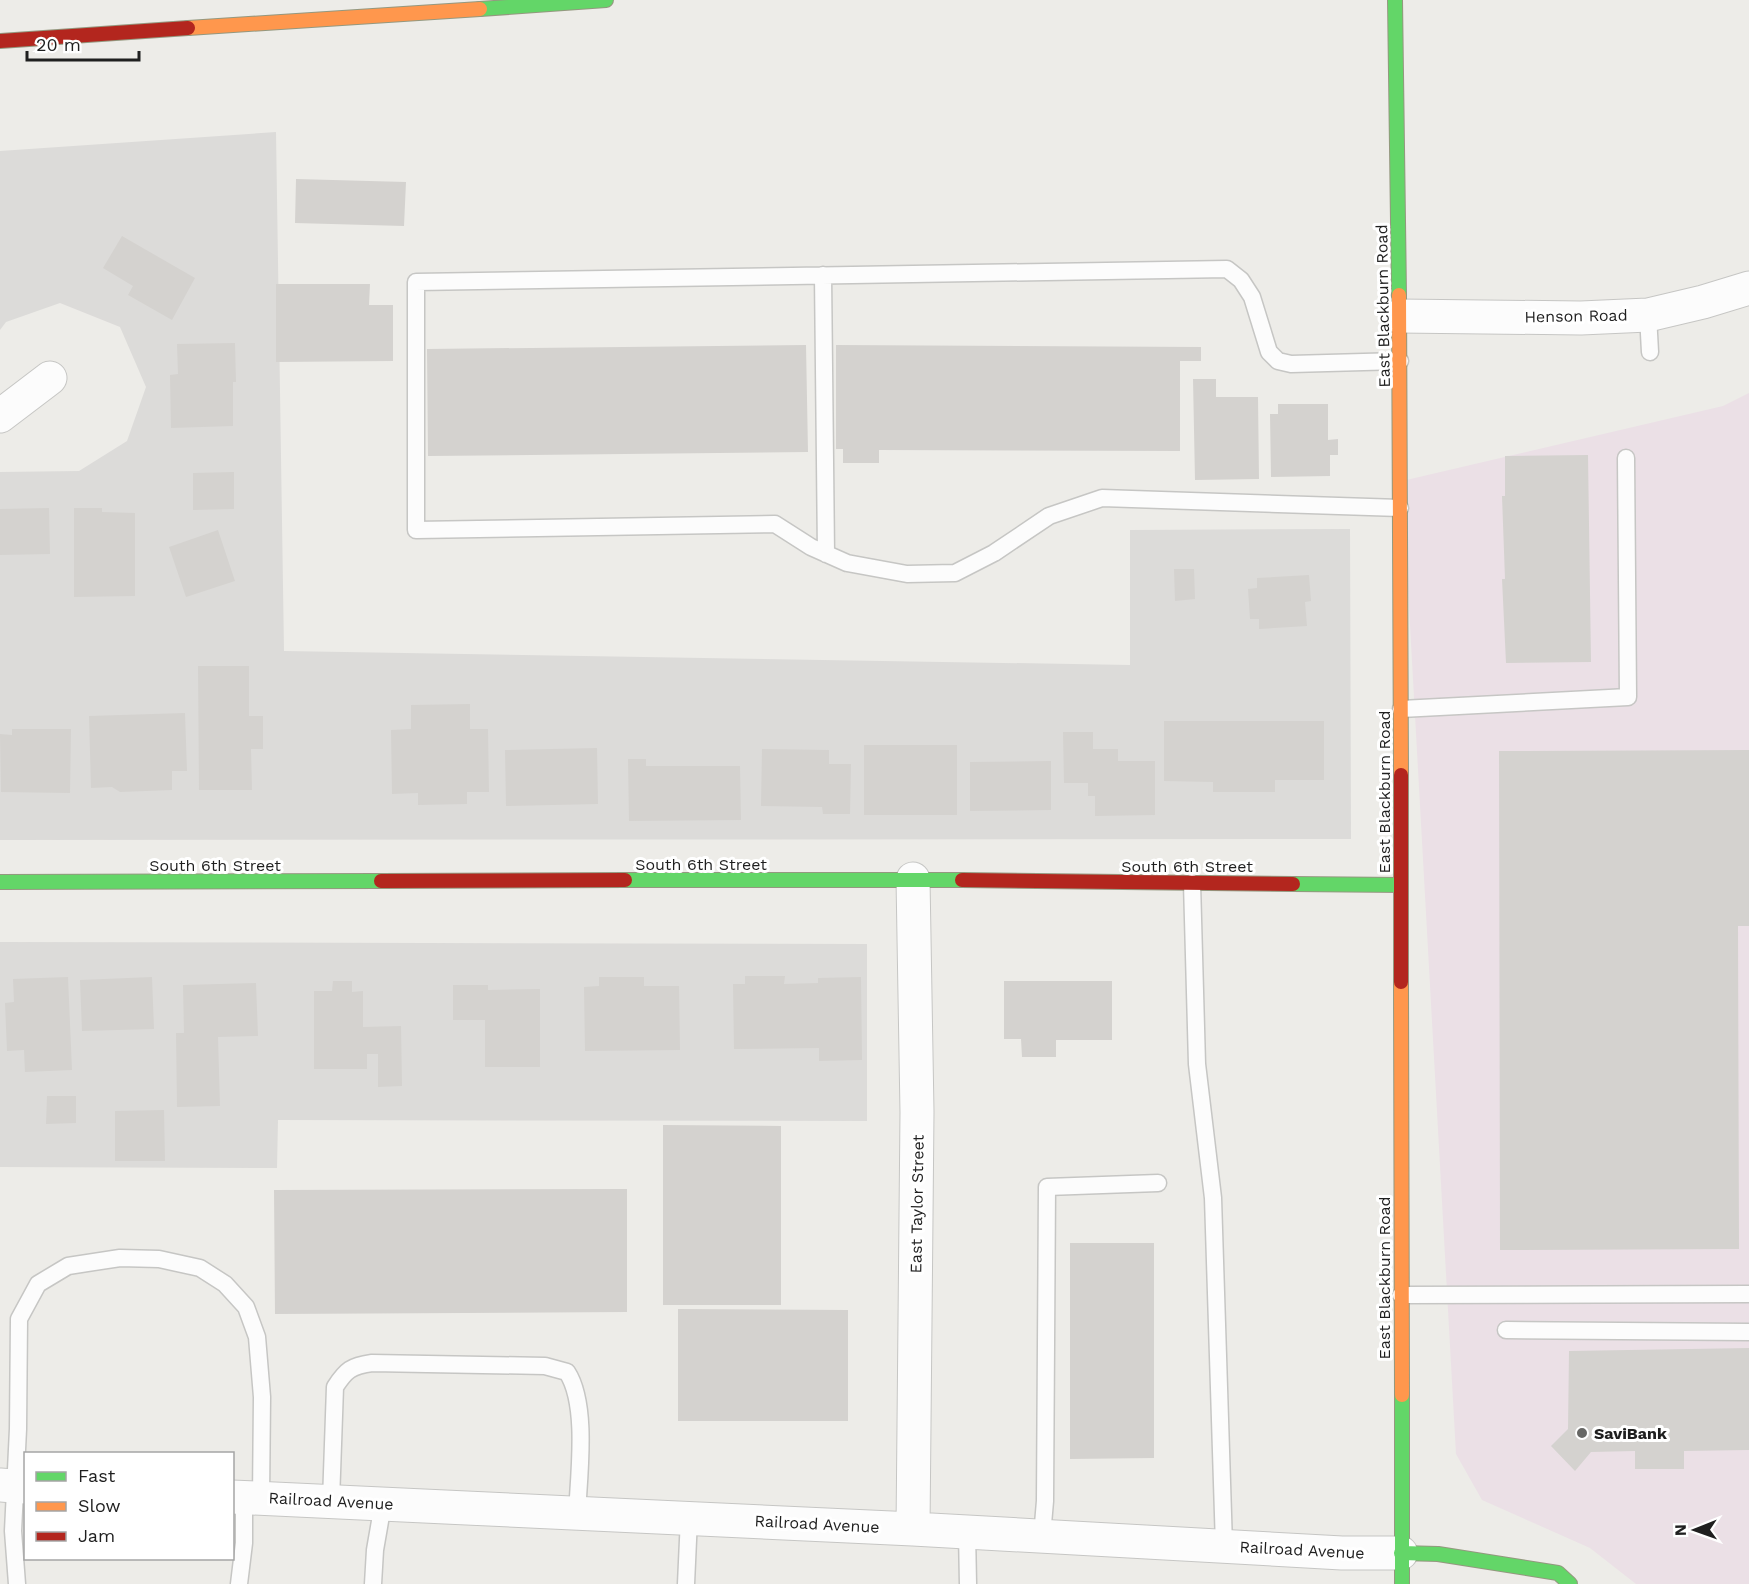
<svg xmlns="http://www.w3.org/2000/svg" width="1749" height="1584" viewBox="0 0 1749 1584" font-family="'Work Sans',sans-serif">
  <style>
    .residential { fill: #dcdbd9 }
    .industrial { fill: #ebe0e6 }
    .building { fill: #d4d2cf }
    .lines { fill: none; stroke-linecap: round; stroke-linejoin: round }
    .lane-casing { stroke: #c6c6c4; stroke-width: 19 }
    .street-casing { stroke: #c6c6c4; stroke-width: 35 }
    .fast-casing { stroke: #94987f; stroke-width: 16 }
    .slow-casing { stroke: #94987f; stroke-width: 16 }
    .jam-casing { stroke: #94987f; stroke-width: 16 }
    .lane { stroke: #fcfcfc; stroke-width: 16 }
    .street { stroke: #fcfcfc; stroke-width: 33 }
    .fast { stroke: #63d668; stroke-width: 14 }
    .slow { stroke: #ff974d; stroke-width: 14 }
    .jam { stroke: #b3261e; stroke-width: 14 }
    .poi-dot { fill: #676765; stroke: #fff; stroke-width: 2 }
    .labels { text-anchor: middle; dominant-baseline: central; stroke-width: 6; stroke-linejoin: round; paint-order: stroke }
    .street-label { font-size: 16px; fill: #1f1f1f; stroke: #fff }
    .poi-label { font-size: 16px; font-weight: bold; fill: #1f1f1f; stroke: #fff; text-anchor: start }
  </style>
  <rect width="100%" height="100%" fill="#edece8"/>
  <path class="residential" d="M276,132L284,651L1130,665V530L1350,529L1351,839L0,840V472L79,471L127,441L146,387L120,327L60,303L6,322L0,330V151Z
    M0,942L867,944V1121L278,1120L277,1168L0,1167Z"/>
  <path class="industrial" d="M1749,393V1584H1636L1590,1548L1482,1500L1456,1454L1402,481L1723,406Z"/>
  <path class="building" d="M296,179L406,182L404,226L295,223Z
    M122,236L195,278L172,320L128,295L133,286L103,268Z
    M276,284H370L369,305H393V361L276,362Z
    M235,343L236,382H233V426L171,428L170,375L178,374L177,344Z
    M806,345L808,452L428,456L427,349Z
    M836,345L1201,347V361H1180V451L879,450V463H843V449H836Z
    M1193,379H1216V397H1258L1259,479L1195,480Z
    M1278,404H1328V440L1338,439V455H1330V476L1271,477L1270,414H1278Z
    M1588,455L1591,662L1506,663L1502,579H1505L1502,496H1505V456Z
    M234,472V509L193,510V473Z
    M49,508L50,554L0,555V509Z
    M74,508H102V512L135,513V596L74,597Z
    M218,530L235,581L186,597L169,547Z
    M1174,569H1194L1195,599L1175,601Z
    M1309,575L1311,601L1305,602L1307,626L1259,629V619H1250L1248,589L1257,588V578Z
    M198,666H249V716H263V749H251L252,790H199Z
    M470,704V729H488L489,792H467V804L418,805V793L392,794L391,730L411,729V705Z
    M185,713L187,771H172V790L120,792L112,787L91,788L89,716Z
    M1164,721H1324V780H1275V792H1213V782L1164,781Z
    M12,729H71L70,793L1,792L0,734L12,735Z
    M1063,732H1093V749H1118V761H1155V815L1095,816V796H1088V783H1064Z
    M864,745H957V815H864Z
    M597,748L598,804L506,806L505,750Z
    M762,749L829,750V764H851L850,814H823L822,807L761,806Z
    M1749,750V926H1738L1739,1249L1500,1250L1499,751Z
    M628,759H646V766H740L741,820L629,821Z
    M1051,761V810L970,811V762Z
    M745,976H785L784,984L818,983V978L861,977L862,1060L819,1061V1048L734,1049L733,984H745Z
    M68,977L72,1070L25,1072L24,1050L7,1051L5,1003L14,1002L13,979Z
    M152,977L154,1029L82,1031L80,980Z
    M599,977H644V986H679L680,1050L585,1051L584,987L599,986Z
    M333,981H352V992L363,991V1027L401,1026L402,1086L378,1087V1054H367V1069H314V991H332Z
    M1004,981H1112V1040H1056V1057H1022L1021,1039H1004Z
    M256,983L258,1036L218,1037L220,1106L177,1107L176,1033H184L183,985Z
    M453,985H488V990L540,989V1067H485V1020H453Z
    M47,1096H76V1123L46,1124Z
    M164,1110L165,1161H115V1111Z
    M663,1125L781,1126V1305H663Z
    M627,1189V1312L275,1314L274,1190Z
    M1070,1243H1154V1458L1070,1459Z
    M678,1309L848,1310V1421H678Z
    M1749,1348V1450L1684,1451V1469H1635V1451L1591,1452L1575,1471L1551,1446L1568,1429L1569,1351Z"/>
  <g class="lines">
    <defs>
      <path id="lane" d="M823,275L826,554
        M1648,315L1650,352
        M1400,361L1291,364L1278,361L1269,352L1252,297L1241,280L1227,269L416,282V530L775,524L811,547L847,563L907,574L955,573L994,553L1049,516L1102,498L1400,508
        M1401,709L1628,697L1626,458
        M1192,883L1197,1064L1213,1198L1224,1546
        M1401,1295L1749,1294
        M1506,1330L1749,1332
        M331,1501L335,1387C346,1370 351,1366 372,1363L545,1366L567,1372C588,1404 579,1474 577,1513
        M967,1532L968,1584
        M1042,1536L1045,1501L1047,1187L1158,1183
        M17,1584L13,1531L18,1429L19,1319L38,1284L68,1266L120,1258L159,1259L200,1268L225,1284L246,1307L257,1337L262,1397L261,1498
        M239,1584L244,1543V1497
        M373,1584L375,1550L383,1504
        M686,1584L689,1518"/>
      <path id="street" d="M1399,316L1581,318L1648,315L1703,302L1749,288
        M0,416L50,378
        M913,879L917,1112L913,1529
        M0,1485L26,1487
        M232,1497L913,1529L1342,1553H1401"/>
      <path id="fast" d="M1395,0L1399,295
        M480,9L606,0
        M625,880H962
        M0,882L381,881
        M1293,884L1401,885
        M1402,1395V1584
        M1401,1553L1438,1554L1558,1573L1570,1584"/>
      <path id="slow" d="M188,28L480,9
        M1399,295L1401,775
        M1401,982L1402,1395"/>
      <path id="jam" d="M0,41L188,28
        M1401,775V982
        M962,880L1293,884
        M381,881L625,880"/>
    </defs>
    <use href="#lane" class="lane-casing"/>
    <use href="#street" class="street-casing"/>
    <use href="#fast" class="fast-casing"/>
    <use href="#slow" class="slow-casing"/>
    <use href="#jam" class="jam-casing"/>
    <use href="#lane" class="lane"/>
    <use href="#street" class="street"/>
    <use href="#fast" class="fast"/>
    <use href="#slow" class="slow"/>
    <use href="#jam" class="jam"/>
  </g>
  <circle class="poi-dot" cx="1582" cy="1433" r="6"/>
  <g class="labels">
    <g class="street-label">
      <text transform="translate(1383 306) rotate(-91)">East Blackburn Road</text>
      <text transform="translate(1576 316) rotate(-1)">Henson Road</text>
      <text transform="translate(1384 792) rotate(-90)">East Blackburn Road</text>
      <text x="701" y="864">South 6th Street</text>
      <text x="215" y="865">South 6th Street</text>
      <text x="1187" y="866">South 6th Street</text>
      <text transform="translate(917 1204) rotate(-89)">East Taylor Street</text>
      <text transform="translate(1384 1278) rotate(-90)">East Blackburn Road</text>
      <text transform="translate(331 1501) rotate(3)">Railroad Avenue</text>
      <text transform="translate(817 1524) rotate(3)">Railroad Avenue</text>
      <text transform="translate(1302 1550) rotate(3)">Railroad Avenue</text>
    </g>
    <g class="poi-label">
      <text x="1594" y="1433">SaviBank</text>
    </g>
  </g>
  <rect x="24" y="1452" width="210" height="108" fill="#ffffff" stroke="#a5a5a5" stroke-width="1.5"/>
  <rect x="36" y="1472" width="30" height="9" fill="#63d668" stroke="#a5a5a5" stroke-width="1.5"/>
  <text x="78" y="1482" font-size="18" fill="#1f1f1f">Fast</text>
  <rect x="36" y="1502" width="30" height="9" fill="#ff974d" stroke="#a5a5a5" stroke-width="1.5"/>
  <text x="78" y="1512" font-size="18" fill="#1f1f1f">Slow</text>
  <rect x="36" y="1532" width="30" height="9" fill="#b3261e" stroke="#a5a5a5" stroke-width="1.5"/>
  <text x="78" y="1542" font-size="18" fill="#1f1f1f">Jam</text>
  <g transform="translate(1695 1530) rotate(269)" stroke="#ffffff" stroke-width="4.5" paint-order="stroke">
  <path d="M0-4.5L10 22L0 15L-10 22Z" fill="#1f1f1f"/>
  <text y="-9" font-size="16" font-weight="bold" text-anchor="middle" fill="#1f1f1f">N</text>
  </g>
  <path d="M27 51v9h112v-9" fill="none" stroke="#1f1f1f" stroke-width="3"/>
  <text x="36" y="51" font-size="18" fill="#1f1f1f" stroke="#ffffff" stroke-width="4.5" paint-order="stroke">20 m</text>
</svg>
